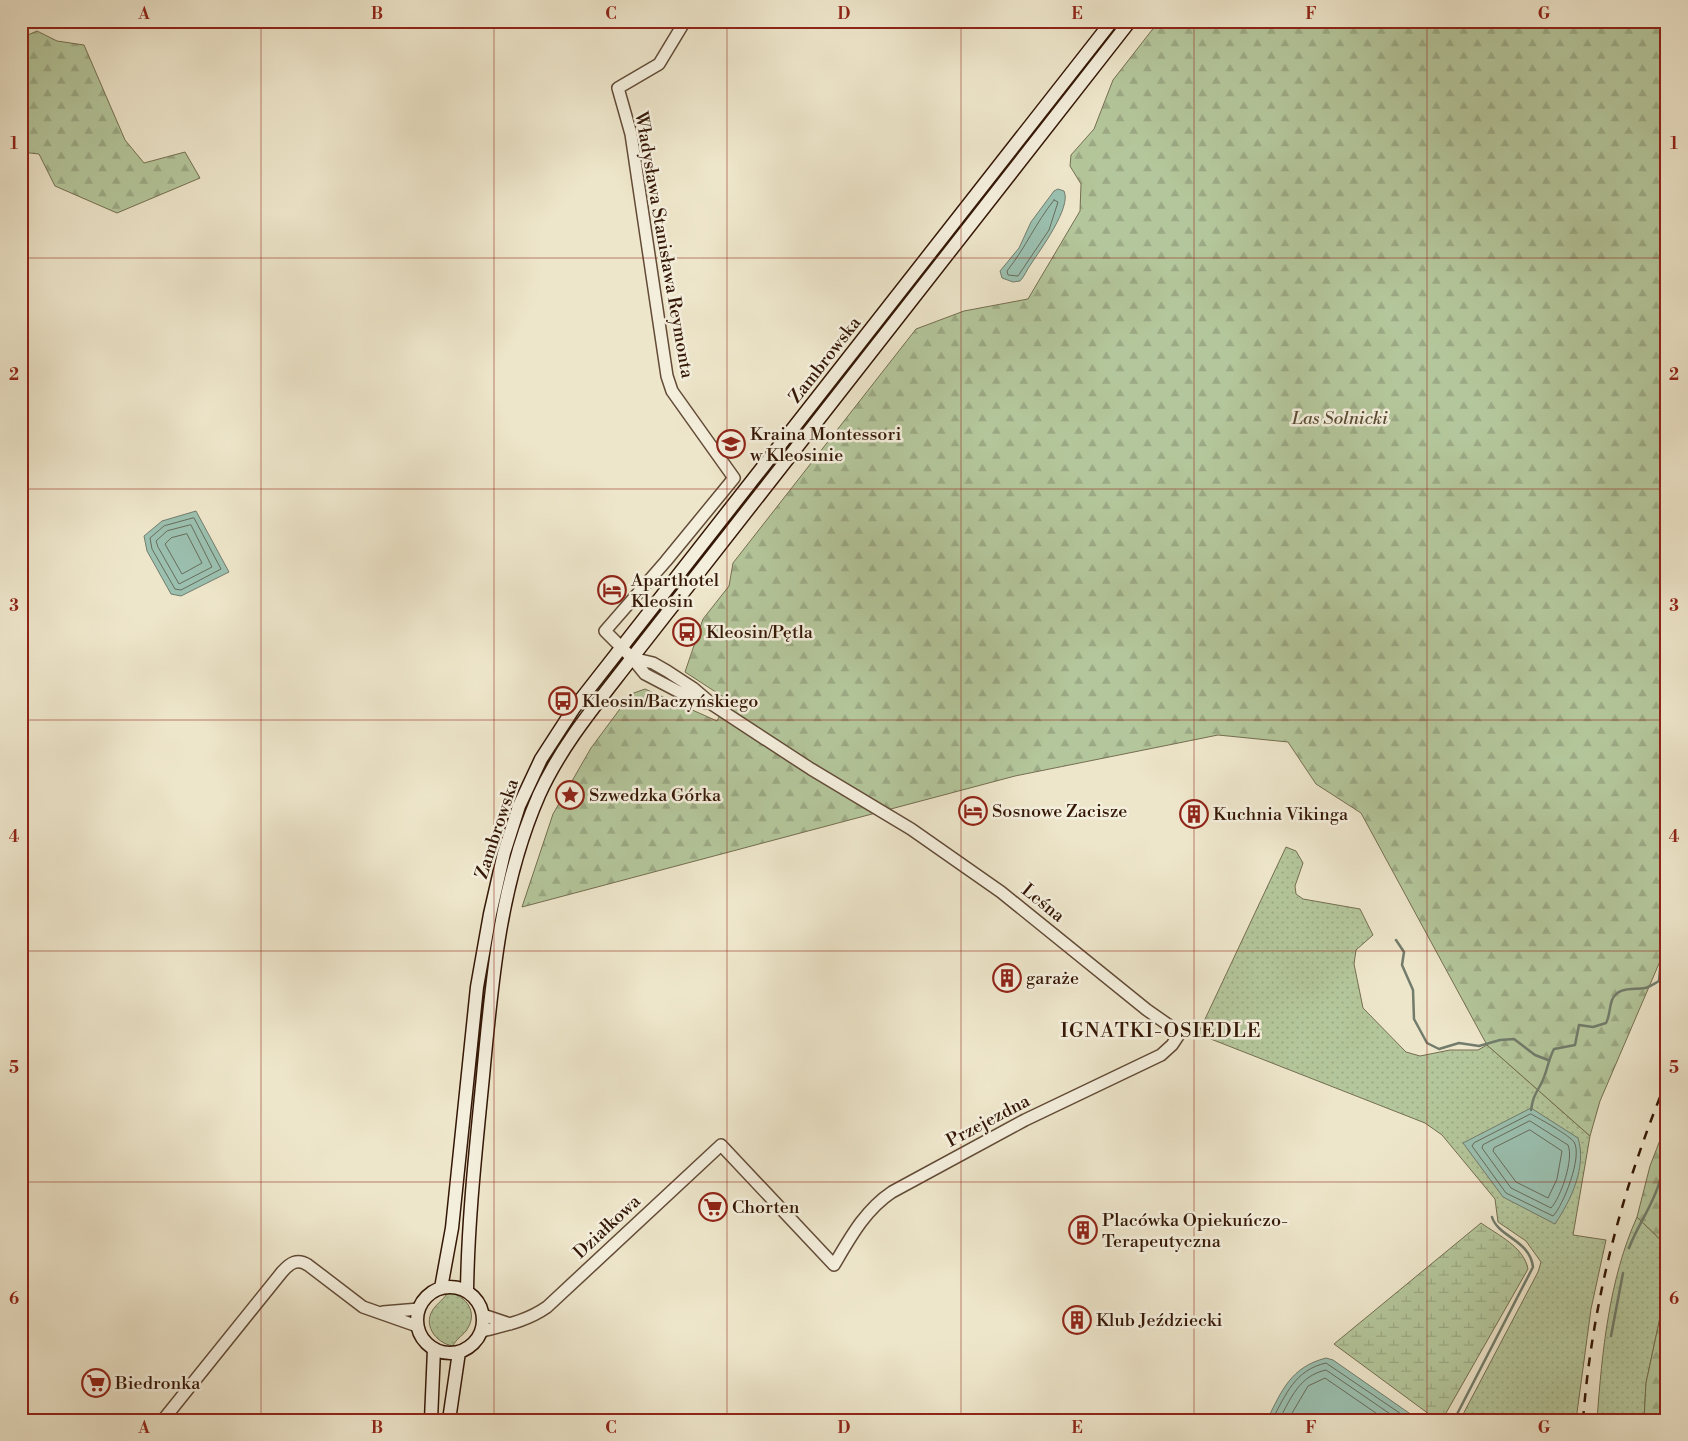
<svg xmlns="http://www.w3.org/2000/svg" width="1688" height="1441" viewBox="0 0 1688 1441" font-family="'Libre Bodoni',serif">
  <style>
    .grass { fill: url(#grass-dots); stroke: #746e50 }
    .forest { fill: url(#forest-firs); stroke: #746e50 }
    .wetland { fill: url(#wetland-marsh); stroke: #746e50 }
    .water { fill: #9bc0b0; stroke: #727c6c }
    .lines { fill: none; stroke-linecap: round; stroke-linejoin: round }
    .shore { stroke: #686c5b; stroke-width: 1 }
    .stream { stroke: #727c6c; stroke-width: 2.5 }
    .tertiary-casing { stroke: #624b37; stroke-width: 14 }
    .secondary-casing { stroke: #341706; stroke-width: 15 }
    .tertiary { stroke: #f4efdd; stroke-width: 11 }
    .secondary { stroke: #f4efdd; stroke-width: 12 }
    .rail { stroke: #341706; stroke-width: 2.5; stroke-dasharray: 9 9; stroke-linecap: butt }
    .grid { fill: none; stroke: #8f2418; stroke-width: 1; stroke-opacity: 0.55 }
    .labels { text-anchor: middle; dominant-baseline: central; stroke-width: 5; stroke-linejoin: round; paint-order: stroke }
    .street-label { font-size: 18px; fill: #341706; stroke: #f4efdd }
    .park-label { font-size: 18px; font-style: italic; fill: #5a4c33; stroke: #f4efdd }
    .poi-label { font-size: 18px; fill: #341706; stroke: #f4efdd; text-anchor: start }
    .quarter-label { font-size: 20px; letter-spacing: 1px; fill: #341706; stroke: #f4efdd }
    .neatline { fill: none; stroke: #8f2418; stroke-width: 2 }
    .grid-label { font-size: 16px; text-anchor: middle; font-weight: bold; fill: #8f2418 }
  </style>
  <defs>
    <pattern id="grass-dots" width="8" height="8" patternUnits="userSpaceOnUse" patternTransform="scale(1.25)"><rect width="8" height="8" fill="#b4c69b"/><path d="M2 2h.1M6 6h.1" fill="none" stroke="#9ba984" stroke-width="1.8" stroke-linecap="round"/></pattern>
    <pattern id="forest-firs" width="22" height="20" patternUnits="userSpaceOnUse" patternTransform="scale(1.25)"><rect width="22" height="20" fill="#b4c69b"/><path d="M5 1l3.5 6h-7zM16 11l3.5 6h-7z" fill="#9ba984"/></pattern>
    <pattern id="wetland-marsh" width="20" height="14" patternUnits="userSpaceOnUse" patternTransform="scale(1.25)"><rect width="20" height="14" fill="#b4c69b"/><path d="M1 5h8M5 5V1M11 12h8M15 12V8" fill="none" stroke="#9ba984"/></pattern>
  </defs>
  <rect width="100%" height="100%" fill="#eee6cb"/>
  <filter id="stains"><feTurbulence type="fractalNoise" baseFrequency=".004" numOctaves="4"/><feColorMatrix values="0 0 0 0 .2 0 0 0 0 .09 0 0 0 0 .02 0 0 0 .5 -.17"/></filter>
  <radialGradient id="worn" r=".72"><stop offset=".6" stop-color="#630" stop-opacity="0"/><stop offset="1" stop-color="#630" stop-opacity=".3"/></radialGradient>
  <path class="grass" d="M1286,847L1296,851L1303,863L1295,886L1296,894L1303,899L1360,909L1373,935L1356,950L1354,964L1363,1008L1406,1052L1420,1056L1450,1050H1478L1487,1045L1590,1136L1573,1235L1606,1240L1591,1309L1576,1420H1460L1538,1272L1541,1262L1526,1241L1498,1222L1495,1199L1442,1135L1425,1123L1198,1034Z
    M1637,1217L1667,1246V1285L1646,1383L1644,1420H1597C1602,1352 1609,1279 1637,1217Z
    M448,1292C467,1296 479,1313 466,1331C461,1337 456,1339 453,1346C435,1343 421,1323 435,1307C440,1301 444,1299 448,1292Z"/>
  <path class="forest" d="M1159,21H1667V945L1600,1101L1590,1136L1487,1045L1361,813L1316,784L1288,742L1218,735L1015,776L522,907L553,814L591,748L631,694L645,689L717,721L728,700L685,672L703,619L729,586L733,563L916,329L964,311L1028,299L1080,211L1081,184L1070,166L1071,155L1094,129L1113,80Z
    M37,31L57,41L84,45L125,140L144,163L185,152L200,178L117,213L55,186L39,154L21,152V38Z
    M1667,1122V1246L1637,1217L1650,1166Z
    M1667,1285V1420H1644L1646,1383Z"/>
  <path class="wetland" d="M1481,1223C1498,1235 1524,1247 1528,1269L1442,1420H1437L1334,1344Z"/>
  <path class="water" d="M1058,189L1064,191C1072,207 1040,250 1031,264C1027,269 1025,276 1020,281L1013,282L1002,278L1000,271L1019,248L1031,222L1054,191Z
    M196,511L229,572L181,596L171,594L147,551L144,536L162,521Z
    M1531,1108L1578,1138C1587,1167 1571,1200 1555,1224L1503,1197L1463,1143Z
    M1326,1358L1333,1360L1419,1420H1267C1282,1390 1291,1367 1326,1358Z"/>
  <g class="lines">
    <path class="shore" d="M1054,200L1058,202L1049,230L1018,276L1008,275L1007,271C1026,247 1035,224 1054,200Z
      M194,518L221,569L181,590L175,589L152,549L150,538L164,526Z
      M191,525L212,567L179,584L158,547L156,541L167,531Z
      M187,534L202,563L182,574L165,544L171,538Z
      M1531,1114C1540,1119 1569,1135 1574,1142C1583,1156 1563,1206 1553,1216L1506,1193L1472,1146L1474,1143Z
      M1530,1121L1568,1145C1574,1159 1561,1197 1551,1208L1511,1188L1482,1148L1483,1145Z
      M1530,1130L1562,1151L1557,1179L1548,1198L1516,1182L1493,1151L1494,1148Z
      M1272,1420C1286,1394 1295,1370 1326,1363L1410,1420
      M1279,1420C1291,1398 1299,1376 1326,1370L1399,1420
      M1288,1420L1308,1386L1325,1378L1386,1420"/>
    <path class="stream" d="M1396,940L1404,952L1402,965L1413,990L1414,1019L1427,1043L1439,1049L1459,1043L1479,1046L1500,1040L1514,1039L1535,1055L1548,1060
      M1531,1110C1533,1097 1535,1095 1541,1084C1547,1073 1548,1060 1554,1049L1575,1045L1579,1025L1593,1027L1606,1023C1610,1016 1609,1008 1612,1000C1618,986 1633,990 1645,988C1650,987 1655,983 1659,981L1667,891
      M1629,1248C1638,1224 1654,1204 1660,1180C1662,1170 1660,1163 1667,1154
      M1611,1336L1623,1273
      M1454,1420L1533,1267C1530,1240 1498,1237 1492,1217"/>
    <defs>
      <path id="tertiary" d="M685,21L659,64L618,88L631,134L667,376L672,391L734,478L666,561L605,631L632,658L645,674L687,696L706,703
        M383,1312L419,1309
        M483,1315L510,1324
        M482,1331C506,1325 527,1321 547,1307L721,1145L834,1265C850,1238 865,1210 892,1192L1025,1120L1161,1055L1172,1045L1180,1033L1147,1010L1001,892L911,829L811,769L713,705L693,688L667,671L653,663L632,658
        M163,1420L282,1272C290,1263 297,1258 308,1265L363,1307L417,1326"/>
      <path id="secondary" d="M417 1320a33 33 0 1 1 66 0a33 33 0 1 1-66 0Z
        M441,1288L452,1228L477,987L490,914L504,853L519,806L541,759L574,708L1112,21
        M467,1291C468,1219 476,1148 483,1076C492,980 500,884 539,795C562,744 599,701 632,658L1130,21
        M431,1420L434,1349
        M449,1420L459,1352"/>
    </defs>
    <use href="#tertiary" class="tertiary-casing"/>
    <use href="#secondary" class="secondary-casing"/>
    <use href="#tertiary" class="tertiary"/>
    <use href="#secondary" class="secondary"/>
    <path class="rail" d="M1583,1420C1592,1303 1622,1188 1667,1080"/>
  </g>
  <path class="grid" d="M261,21V1420M494,21V1420M727,21V1420M961,21V1420M1194,21V1420M1427,21V1420M21,258H1667M21,489H1667M21,720H1667M21,951H1667M21,1182H1667"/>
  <defs>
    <symbol id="school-ring" viewBox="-11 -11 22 22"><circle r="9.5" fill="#f4efdd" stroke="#8f2418" stroke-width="1.5"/><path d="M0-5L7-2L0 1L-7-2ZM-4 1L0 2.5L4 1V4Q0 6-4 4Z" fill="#8f2418"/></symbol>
    <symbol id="hotel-ring" viewBox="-11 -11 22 22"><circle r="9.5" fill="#f4efdd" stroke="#8f2418" stroke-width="1.5"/><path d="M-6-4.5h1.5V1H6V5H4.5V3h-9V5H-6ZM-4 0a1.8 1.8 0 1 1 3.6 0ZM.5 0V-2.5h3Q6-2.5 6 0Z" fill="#8f2418"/></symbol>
    <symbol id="bus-ring" viewBox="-11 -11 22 22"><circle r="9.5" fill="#f4efdd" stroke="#8f2418" stroke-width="1.5"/><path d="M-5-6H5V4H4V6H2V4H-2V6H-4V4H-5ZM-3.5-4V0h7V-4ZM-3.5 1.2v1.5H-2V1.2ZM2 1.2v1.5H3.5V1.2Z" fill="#8f2418"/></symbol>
    <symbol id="sight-ring" viewBox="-11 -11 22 22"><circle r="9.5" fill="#f4efdd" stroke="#8f2418" stroke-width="1.5"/><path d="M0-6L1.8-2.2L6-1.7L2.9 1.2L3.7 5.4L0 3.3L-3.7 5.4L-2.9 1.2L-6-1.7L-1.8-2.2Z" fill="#8f2418"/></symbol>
    <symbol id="building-ring" viewBox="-11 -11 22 22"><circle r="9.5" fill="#f4efdd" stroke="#8f2418" stroke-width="1.5"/><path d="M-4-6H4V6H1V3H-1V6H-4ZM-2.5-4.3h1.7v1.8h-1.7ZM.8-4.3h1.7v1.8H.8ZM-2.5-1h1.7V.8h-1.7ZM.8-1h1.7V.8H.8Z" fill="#8f2418"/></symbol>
    <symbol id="supermarket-ring" viewBox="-11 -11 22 22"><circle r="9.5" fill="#f4efdd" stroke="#8f2418" stroke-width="1.5"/><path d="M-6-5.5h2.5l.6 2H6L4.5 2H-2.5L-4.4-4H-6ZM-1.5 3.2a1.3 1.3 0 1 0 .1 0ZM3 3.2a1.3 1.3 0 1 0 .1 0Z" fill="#8f2418"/></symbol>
  </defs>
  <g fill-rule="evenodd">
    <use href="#school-ring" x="715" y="428" width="32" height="32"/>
    <use href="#hotel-ring" x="596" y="574" width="32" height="32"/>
    <use href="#bus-ring" x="671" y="616" width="32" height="32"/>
    <use href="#bus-ring" x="547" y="685" width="32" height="32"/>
    <use href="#sight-ring" x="554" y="779" width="32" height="32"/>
    <use href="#hotel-ring" x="957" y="795" width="32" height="32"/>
    <use href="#building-ring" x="1178" y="798" width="32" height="32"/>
    <use href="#building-ring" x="991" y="962" width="32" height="32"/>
    <use href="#supermarket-ring" x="697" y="1191" width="32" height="32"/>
    <use href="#building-ring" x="1067" y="1214" width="32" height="32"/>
    <use href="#building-ring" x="1061" y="1304" width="32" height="32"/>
    <use href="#supermarket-ring" x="80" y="1367" width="32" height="32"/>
  </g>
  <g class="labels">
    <g class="street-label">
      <text transform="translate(664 245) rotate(80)">Władysława Stanisława Reymonta</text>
      <text transform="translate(825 360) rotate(-52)">Zambrowska</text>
      <text transform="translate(497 829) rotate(-72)">Zambrowska</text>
      <text transform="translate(1043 903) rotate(39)">Leśna</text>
      <text transform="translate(988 1121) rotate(-28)">Przejezdna</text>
      <text transform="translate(607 1227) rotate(-43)">Działkowa</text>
    </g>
    <g class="park-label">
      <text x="1340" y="418">Las Solnicki</text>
    </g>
    <g class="poi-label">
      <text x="750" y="434">Kraina Montessori<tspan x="750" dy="21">w Kleosinie</tspan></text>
      <text x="631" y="580">Aparthotel<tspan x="631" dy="21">Kleosin</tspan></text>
      <text x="706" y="632">Kleosin/Pętla</text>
      <text x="582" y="701">Kleosin/Baczyńskiego</text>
      <text x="589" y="795">Szwedzka Górka</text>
      <text x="992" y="811">Sosnowe Zacisze</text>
      <text x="1213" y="814">Kuchnia Vikinga</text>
      <text x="1026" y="978">garaże</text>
      <text x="732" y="1207">Chorten</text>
      <text x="1102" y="1220">Placówka Opiekuńczo-<tspan x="1102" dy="21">Terapeutyczna</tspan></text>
      <text x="1096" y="1320">Klub Jeździecki</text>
      <text x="115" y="1383">Biedronka</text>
    </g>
    <g class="quarter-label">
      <text x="1161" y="1031">IGNATKI-OSIEDLE</text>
    </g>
  </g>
  <rect width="1688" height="1441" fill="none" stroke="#eee6cb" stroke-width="55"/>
  <rect x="28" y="28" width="1632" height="1386" class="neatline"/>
  <g class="grid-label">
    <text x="144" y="19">A</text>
    <text x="377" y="19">B</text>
    <text x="611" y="19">C</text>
    <text x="844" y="19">D</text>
    <text x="1077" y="19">E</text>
    <text x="1311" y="19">F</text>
    <text x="1544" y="19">G</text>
    <text x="14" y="149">1</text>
    <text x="1674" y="149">1</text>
    <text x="14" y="380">2</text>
    <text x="1674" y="380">2</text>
    <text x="14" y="611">3</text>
    <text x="1674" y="611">3</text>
    <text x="14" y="842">4</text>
    <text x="1674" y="842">4</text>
    <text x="14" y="1073">5</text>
    <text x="1674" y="1073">5</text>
    <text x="14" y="1304">6</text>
    <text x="1674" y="1304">6</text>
    <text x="144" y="1433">A</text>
    <text x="377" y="1433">B</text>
    <text x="611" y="1433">C</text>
    <text x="844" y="1433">D</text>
    <text x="1077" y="1433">E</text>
    <text x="1311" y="1433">F</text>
    <text x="1544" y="1433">G</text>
  </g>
  <rect width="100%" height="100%" filter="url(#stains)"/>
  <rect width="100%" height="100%" fill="url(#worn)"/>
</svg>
